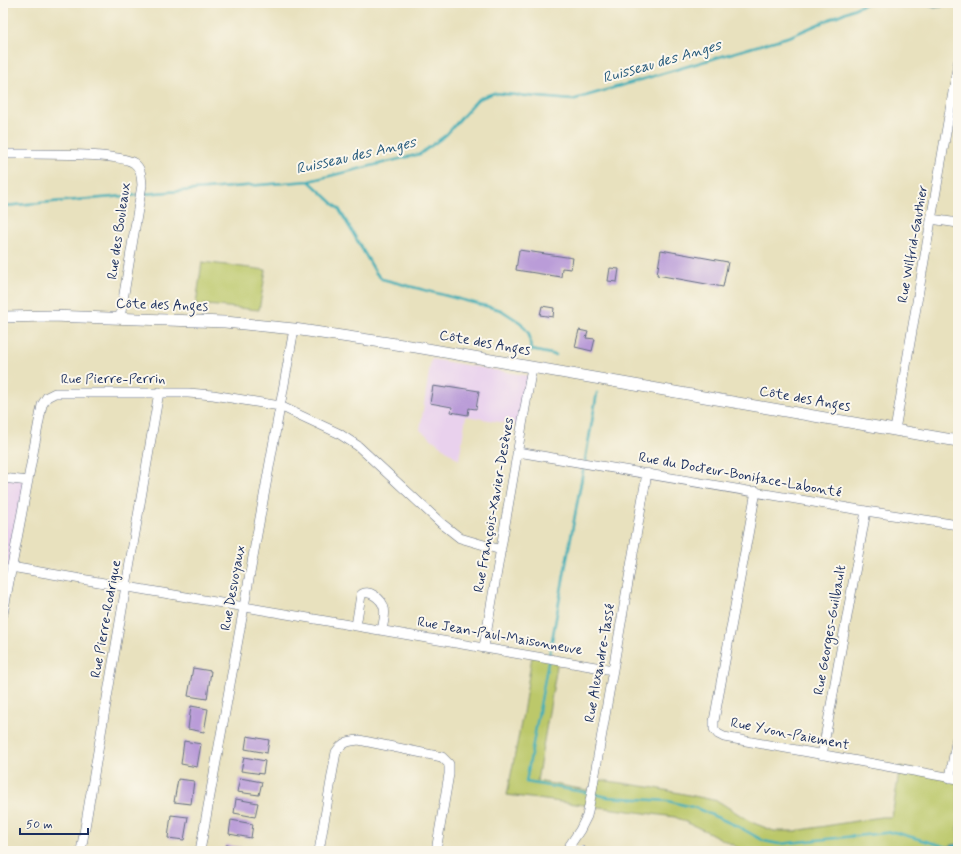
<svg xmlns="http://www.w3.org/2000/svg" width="961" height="854" viewBox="0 0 961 854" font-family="Mynerve,sans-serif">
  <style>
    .built { fill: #e9d1ed }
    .green { fill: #bcc86a; stroke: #6c7c64 }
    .water { fill: #3cadb7; stroke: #2c6e8a }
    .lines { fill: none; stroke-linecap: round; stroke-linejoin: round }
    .stream { stroke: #3cadb7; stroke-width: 2.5 }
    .building { fill: #ba9cd8 }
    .minor-casing { stroke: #636d80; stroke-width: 10 }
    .tertiary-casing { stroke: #636d80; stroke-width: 12 }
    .minor { stroke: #fff; stroke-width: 9 }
    .tertiary { stroke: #fff; stroke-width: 11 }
    .labels { text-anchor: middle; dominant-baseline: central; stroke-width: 4; stroke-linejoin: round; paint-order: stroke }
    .street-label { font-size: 14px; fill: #1b2f5e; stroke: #fbf7ec }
    .water-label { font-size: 15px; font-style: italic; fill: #275b7d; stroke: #fbf7ec }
  </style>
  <rect width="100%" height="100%" fill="#fbf7ec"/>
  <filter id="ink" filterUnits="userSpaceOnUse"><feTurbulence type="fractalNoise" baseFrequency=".025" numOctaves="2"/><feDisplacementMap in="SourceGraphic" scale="8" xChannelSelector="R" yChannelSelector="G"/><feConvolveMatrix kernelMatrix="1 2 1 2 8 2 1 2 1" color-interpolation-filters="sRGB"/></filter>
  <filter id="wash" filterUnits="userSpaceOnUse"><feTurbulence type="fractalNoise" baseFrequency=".012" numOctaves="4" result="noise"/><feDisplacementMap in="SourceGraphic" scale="16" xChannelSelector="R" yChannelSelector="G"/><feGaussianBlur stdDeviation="0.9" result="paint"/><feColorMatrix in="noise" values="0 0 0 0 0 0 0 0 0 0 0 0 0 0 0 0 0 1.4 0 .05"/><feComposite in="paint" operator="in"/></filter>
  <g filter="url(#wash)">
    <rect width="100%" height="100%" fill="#e8e1be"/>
    <path class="built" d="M431,359L529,376L522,426L466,416L459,460L420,430Z
      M3,478L28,481L3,615Z"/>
    <path class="green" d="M202,262L266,270L259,310L196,304Z
      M532,656L558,660L537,781L592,791L594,779L655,788L718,801L751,822L774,831H795L881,817H892L900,766L958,779V851H878V848L861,851H744L710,833L675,817L507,795L523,713Z"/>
    <path class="water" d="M926,3H944L943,6L935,8L927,5Z
      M958,844V851L947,850V847L952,845Z"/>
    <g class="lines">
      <path class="stream" d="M309,181L339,209L376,273L382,279L501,310L521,323L529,334L531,350L556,355
        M143,194L309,181L420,154L446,135L478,99L494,93L572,100L791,36L867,3
        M3,206L138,195
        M585,461L597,393
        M584,466L526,782L589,793
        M594,794L608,797L668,801L696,808L739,827L764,841L779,844L894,832L947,847"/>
    </g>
    <g id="blocks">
      <path class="building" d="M519,250L573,258L571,269L562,268L561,277L516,270Z
        M661,250L728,262L723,287L657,275Z
        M610,268L619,269L617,282L608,281Z
        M542,306L554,308L553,317L540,315Z
        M579,330L588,332L586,338L595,339L592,351L575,347Z
        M433,386L446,388L447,386L479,391L476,409L469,408L468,415L451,412L452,407L430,403Z
        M193,668L211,671L207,699L188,696Z
        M191,706L208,709L204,732L188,729Z
        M247,736L269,740L267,753L245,749Z
        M184,741L201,744L197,767L181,764Z
        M244,757L265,761L263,774L241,771Z
        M240,778L262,782L259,795L237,792Z
        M178,779L194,781L191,804L174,802Z
        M236,799L258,803L255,817L234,813Z
        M171,815L188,817L184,840L168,838Z
        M231,820L253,824L251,838L229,834Z
        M226,845L248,848L247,851H225Z"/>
    </g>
  </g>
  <g filter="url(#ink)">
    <use href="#blocks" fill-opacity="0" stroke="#636d80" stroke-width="1"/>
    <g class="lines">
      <defs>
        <path id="minor" d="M3,154C27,154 119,152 134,163C142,169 141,177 142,185L120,318
          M931,219L958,223
          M895,430L958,63
          M518,452L866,511L958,525
          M3,478L28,481
          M756,491L714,721V729L718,734L724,737L958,779
          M11,567L613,670
          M3,614L42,405L47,397L55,393H188L213,395L280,406L338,433L358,446L441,523L460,538L501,550
          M356,626L361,595C368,588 382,599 384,608C386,614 383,624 382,630
          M484,647L532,367
          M822,755L866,511
          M950,778L958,731
          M567,849L582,851
          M81,851L159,392
          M200,851L294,329
          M319,851L336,752C343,742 348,741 359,740L442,757L449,764V774L436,851
          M566,851L580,830L587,816L592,791L647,473"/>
        <path id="tertiary" d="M3,317L51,316L225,322L294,329L416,347L958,441"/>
      </defs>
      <use href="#minor" class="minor-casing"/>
      <use href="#tertiary" class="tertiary-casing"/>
      <use href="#minor" class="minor"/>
      <use href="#tertiary" class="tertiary"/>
    </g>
  </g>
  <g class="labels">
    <g class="street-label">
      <text transform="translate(119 231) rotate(-82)">Rue des Bouleaux</text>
      <text transform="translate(913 244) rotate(-80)">Rue Wilfrid-Gauthier</text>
      <text transform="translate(162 305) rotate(2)">Côte des Anges</text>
      <text transform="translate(485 343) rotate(10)">Côte des Anges</text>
      <text x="113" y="379">Rue Pierre-Perrin</text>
      <text transform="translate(805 399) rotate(10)">Côte des Anges</text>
      <text transform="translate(740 475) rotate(10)">Rue du Docteur-Boniface-Labonté</text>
      <text transform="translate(494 505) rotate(-80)">Rue François-Xavier-Desèves</text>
      <text transform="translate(233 588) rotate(-80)">Rue Desvoyaux</text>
      <text transform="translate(106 619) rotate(-80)">Rue Pierre-Rodrigue</text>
      <text transform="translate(830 630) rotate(-80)">Rue Georges-Guilbault</text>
      <text transform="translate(500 636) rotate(10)">Rue Jean-Paul-Maisonneuve</text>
      <text transform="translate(600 663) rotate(-80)">Rue Alexandre-Tassé</text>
      <text transform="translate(790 734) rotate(11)">Rue Yvon-Paiement</text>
    </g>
    <g class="water-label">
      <text transform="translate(662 62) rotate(-16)">Ruisseau des Anges</text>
      <text transform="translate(356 156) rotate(-13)">Ruisseau des Anges</text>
    </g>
  </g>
  <rect width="961" height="854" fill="none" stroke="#fbf7ec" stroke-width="16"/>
  <path d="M20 828v6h68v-6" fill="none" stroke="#1b2f5e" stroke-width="2"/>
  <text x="26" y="828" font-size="12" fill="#1b2f5e" stroke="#fbf7ec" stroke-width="3" paint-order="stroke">50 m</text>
</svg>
